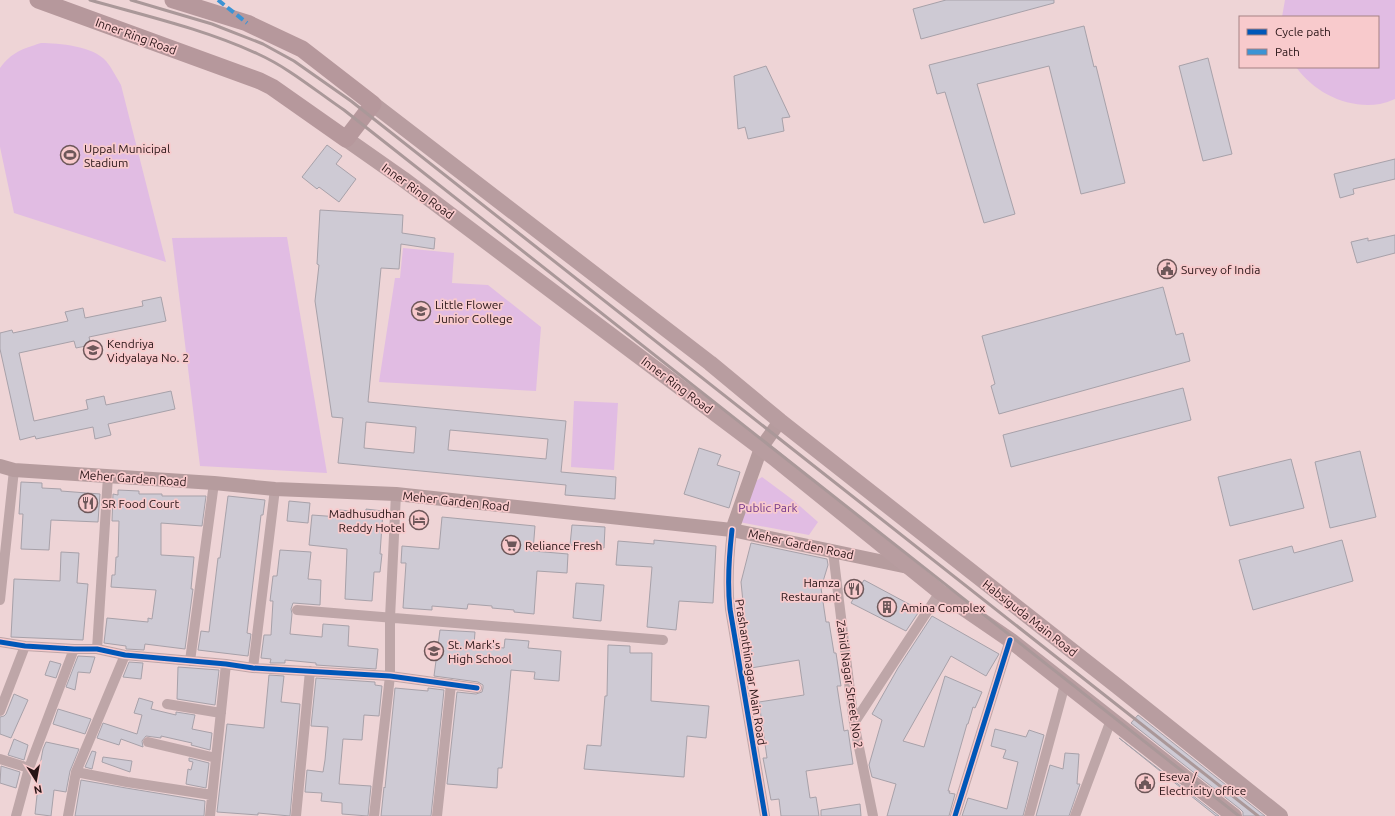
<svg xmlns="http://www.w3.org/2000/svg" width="1395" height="816" viewBox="0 0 1395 816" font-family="Ubuntu,sans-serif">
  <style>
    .green { fill: #e1bce3 }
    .building { fill: #cecad4; stroke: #a7a1a9; fill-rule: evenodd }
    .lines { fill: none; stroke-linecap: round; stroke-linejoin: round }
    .minor { stroke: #bea6a8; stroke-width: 10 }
    .secondary { stroke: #b69c9e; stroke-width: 14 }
    .primary { stroke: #b89da0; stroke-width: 16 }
    .trunk { stroke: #b6989c; stroke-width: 17 }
    .rail { stroke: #aa9899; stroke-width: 3 }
    .quiet { stroke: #3c93d4; stroke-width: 4; stroke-dasharray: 8 4; stroke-linecap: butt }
    .cycleway-casing { stroke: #f8cacc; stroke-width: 8 }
    .cycleway { stroke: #0057b8; stroke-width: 5 }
    .labels { text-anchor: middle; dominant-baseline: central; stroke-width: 3.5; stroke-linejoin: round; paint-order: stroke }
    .street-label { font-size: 12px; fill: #281416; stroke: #f8cacc }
    .poi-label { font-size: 12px; fill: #281416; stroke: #f8cacc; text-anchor: start }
    .park-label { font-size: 12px; fill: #713689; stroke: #f8cacc }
  </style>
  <rect width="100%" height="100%" fill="#eed4d6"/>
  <path class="green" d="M1285,0H1395V99C1390,101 1385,103 1380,104C1347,109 1315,93 1296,67H1378V17H1282Z
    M41,43C59,43 93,46 106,61C112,68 116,77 121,85L166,262L14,213L0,147V68C12,52 22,49 41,43Z
    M287,237L327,473L200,466L172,238Z
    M403,248L454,253L452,283L488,285L541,327L536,391L379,382L395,278H400Z
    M574,401L618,403L614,470L571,467Z
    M762,477L793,500L818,522L809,535L739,522L756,481Z"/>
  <path class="building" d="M946,0H1054V3L921,39L913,9Z
    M1084,26L1094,67L1096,66L1125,183L1081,194L1049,66L977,84L1015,214L984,223L945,92L937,94L929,65Z
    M1208,58L1232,154L1203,161L1179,66Z
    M766,66L790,117L782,118L784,131L748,139L745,127L738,129L734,76Z
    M327,145L342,156L336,164L356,179L339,202L319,187L317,189L302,177Z
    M1395,159V179L1353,189L1354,194L1340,198L1334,174Z
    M320,210L403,215L402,233L435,238L434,249L401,244L399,269L381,268L368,402L566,421L561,472L616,477L615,499L565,495L566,485L338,463L343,418L332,417L315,301L319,265L317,264ZM366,422L416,427L414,453L364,448ZM450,430L548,439L546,459L448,450Z
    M1395,235V253L1357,263L1351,242L1368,238V241Z
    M1163,287L1176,335L1183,333L1190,361L999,414L991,386L995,384L982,336Z
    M161,297L166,321L89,337L91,345L76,348L74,341L19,353L34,421L88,409L86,400L104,396L106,405L171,391L175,409L108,424L111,435L95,439L93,427L36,439L35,436L20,440L0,349V333L12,330L13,333L68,321L65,312L83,308L85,318L143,306L142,301Z
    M1183,388L1191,420L1011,467L1003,435Z
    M699,448L721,455L717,465L740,472L729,508L684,494Z
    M1360,451L1376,517L1330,528L1315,462Z
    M1291,459L1304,508L1230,526L1218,477Z
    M21,482L42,483V488L61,489V491L100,494L98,522L51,520L49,550L21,549L23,514H19Z
    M118,490L139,491V494H162V496H206L202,526L161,523V555L194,557L191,589H193L185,649L145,644L144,650L126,649V646L104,643L107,618L148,622V618L152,619L156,590L111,587L112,575H115L116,557H118L119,521H112L113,494L118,495Z
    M228,496L265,500L263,515H261L259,532L247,633L251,634L248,656L198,650L201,631L209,632L218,558H220Z
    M289,501L310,503L308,523L287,521Z
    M366,509L383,511L380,554H382L380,572H374L372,601L345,599L347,549L309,545L312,515L339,517V510L366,512Z
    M442,517L535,526L533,551L568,554L567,573L537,571L534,614L514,612V610L492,608V606L468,604L467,609L432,606V610L403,608L406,563H401L402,546L439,549Z
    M572,525L605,527L604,548L570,545Z
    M654,540L716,546L713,603L679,601L676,630L647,627L652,567L616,565L618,541L654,544Z
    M1342,540L1353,581L1253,610L1239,560L1292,546L1294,553Z
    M751,543L827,559L828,565L821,588L826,622H829L834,653H836L841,686H837L844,731L848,730L853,764L806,771L810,798L816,797L819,816H781L779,799L771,800L763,758H767L759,702L804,695L799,660L751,668L746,632L741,582Z
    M280,550L311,552L308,579L321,580L320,605L293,603L291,609L292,614L290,634L322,637L323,624L349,626L348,646L378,649L376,669L316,665V663L285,660V663H270L271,659L261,658L264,635H271L273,601H270L273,576H277Z
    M61,552L79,553L77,583L88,584L83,640L11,637L14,579L60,581Z
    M864,580L920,610L906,631L851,603Z
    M576,583L604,585L601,621L573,618Z
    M932,616L999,654L986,676L951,656L903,741L924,747L945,676L982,692L975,708L973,707L968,724H967L948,791H950L949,793L955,794L949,816H887L896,784L872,777L869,765L882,720L872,714L898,668Z
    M440,630L475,632L474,645L504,648L505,639L529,641L528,648L561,651L559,681L534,679L535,672L511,670L502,768H498L497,788L447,784L457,692L476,694L482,692L483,688V685L478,682L434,676Z
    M608,645L630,646V653H652L651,701L709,706L706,738L687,736L684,777L584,769L587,745L601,746L605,696H607Z
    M78,656L95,657L90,673L78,672L75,690L66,687Z
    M50,661L61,664L56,678L45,675Z
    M129,662L143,663L141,679L123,677Z
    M178,667L219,670L215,705L177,699Z
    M269,675L284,676L281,702L300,704L290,816L258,813V815L217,812L227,724L264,728Z
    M316,678L375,682V685L382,686L379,716L364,715L362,740L343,739L339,784L371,786L368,816L342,814V803L321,801L322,793L305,792L307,770L323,772L325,760L328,727L311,726Z
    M395,688L428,691V688L444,690L431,816H381L384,787L385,788Z
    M14,694L28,700L11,738L0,734V717L4,716L6,714Z
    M139,698L153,702L151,709L176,715V712L195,715L192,729L212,733L210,750L191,745L192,743L161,736V738L146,736L142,741L143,747L121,739L119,745L97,738L103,723L137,734L142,715L134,713Z
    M58,709L91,719L85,734L53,724Z
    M1138,715L1265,816H1243V812L1240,809L1131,723Z
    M995,729L1026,737L1029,730L1044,735L1023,816H962L968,798L1007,809L1018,762L1003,758L1006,750L991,746Z
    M1119,738L1219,816H1216Z
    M14,739L28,745L24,760L8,755Z
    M46,742L79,749L70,771L66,792L54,790L51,816L35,814L38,786H36L43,749Z
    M92,751L96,752L92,769L85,767Z
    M1065,753L1079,754L1077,784H1080L1069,816H1036L1050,765L1063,769Z
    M103,757L132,761L130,772L102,762Z
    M189,758L209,763L206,788L186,784L188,769L191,770L193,762L189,761Z
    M1,766L20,772L16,788L0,783Z
    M81,780L126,788L205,801L204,816H75Z
    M860,804L861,816H821V810Z"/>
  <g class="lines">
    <path class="minor" d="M732,530C729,556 727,582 730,609L765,816
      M833,552L854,723L873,816
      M0,600L14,470
      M297,610L663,640
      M0,642L25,646L74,649H97L125,655L226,664L253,668L390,676L477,688
      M97,649L108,476
      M190,661L214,483
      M253,668L275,489
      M167,704L221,713
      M0,711L25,646
      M854,723L940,592
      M148,742L216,758
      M0,759L29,768
      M76,772L127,782L212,795
      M16,816L29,768L74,649
      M68,816L76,772L125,655
      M210,816L226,664
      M296,816L310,671
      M374,816L390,676V618L396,494
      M437,816L451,684
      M955,816L1010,640
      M1029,816L1065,684
      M1075,816L1111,720"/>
    <path class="secondary" d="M0,466L14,470L214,483L275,489L396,494L732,530L908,567
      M732,530L761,448L780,421"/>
    <path class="primary" d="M373,104L710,363L780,421L1117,686L1280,816
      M346,139L403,179L773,457L940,592L1010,640L1234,816"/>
    <path class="trunk" d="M38,0L260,81L272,87L346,139L373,104L302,49L247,23L173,0"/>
    <path class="rail" d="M90,0C146,16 204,29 258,54C289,68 316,91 344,110L1239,816
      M131,0L212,24L263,44L294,61L351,101L1258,816"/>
    <path class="quiet" d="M218,0L247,23"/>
    <defs>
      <path id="cycleway" d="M732,530C729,556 727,582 730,609L765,816
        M0,642L25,646L74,649H97L125,655L226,664L253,668L390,676L477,688
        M955,816L1010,640"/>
    </defs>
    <use href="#cycleway" class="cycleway-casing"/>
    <use href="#cycleway" class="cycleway"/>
  </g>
  <defs>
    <symbol id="stadium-ring" viewBox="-11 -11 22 22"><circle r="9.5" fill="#f8cacc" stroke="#6d5759" stroke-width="1.5"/><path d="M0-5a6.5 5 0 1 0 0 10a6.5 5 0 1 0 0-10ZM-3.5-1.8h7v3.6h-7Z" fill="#6d5759"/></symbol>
    <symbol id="civic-ring" viewBox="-11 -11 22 22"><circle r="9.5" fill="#f8cacc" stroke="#6d5759" stroke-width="1.5"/><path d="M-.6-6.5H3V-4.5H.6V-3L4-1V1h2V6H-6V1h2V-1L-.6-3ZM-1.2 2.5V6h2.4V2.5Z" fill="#6d5759"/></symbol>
    <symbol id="university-ring" viewBox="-11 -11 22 22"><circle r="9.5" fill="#f8cacc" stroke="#6d5759" stroke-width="1.5"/><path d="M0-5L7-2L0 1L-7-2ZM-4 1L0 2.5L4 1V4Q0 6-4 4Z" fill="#6d5759"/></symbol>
    <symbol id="school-ring" viewBox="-11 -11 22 22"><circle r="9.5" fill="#f8cacc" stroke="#6d5759" stroke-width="1.5"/><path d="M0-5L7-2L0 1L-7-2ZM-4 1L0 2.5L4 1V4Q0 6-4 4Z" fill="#6d5759"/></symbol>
    <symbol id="restaurant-ring" viewBox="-11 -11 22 22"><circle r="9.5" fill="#f8cacc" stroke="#6d5759" stroke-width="1.5"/><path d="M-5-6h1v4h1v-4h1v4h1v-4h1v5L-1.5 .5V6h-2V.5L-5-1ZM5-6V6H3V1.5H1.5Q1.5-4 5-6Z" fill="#6d5759"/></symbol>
    <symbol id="hotel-ring" viewBox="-11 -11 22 22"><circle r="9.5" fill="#f8cacc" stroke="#6d5759" stroke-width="1.5"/><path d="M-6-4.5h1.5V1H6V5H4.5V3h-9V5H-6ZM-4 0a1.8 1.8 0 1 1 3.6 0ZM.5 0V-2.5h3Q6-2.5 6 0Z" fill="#6d5759"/></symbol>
    <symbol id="supermarket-ring" viewBox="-11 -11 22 22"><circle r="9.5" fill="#f8cacc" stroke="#6d5759" stroke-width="1.5"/><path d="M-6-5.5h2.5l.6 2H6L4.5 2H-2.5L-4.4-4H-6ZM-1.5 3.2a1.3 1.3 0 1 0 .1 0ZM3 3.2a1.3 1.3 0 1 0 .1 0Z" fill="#6d5759"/></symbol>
    <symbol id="building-ring" viewBox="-11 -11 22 22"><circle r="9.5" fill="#f8cacc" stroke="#6d5759" stroke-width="1.5"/><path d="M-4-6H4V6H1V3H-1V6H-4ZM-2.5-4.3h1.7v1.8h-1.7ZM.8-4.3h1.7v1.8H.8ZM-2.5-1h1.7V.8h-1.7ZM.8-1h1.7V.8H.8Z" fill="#6d5759"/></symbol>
  </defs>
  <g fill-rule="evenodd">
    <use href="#stadium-ring" x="59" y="144" width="22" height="22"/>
    <use href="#civic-ring" x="1156" y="258" width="22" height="22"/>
    <use href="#university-ring" x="410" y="300" width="22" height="22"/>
    <use href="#school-ring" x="82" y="339" width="22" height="22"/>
    <use href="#restaurant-ring" x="77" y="492" width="22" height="22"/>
    <use href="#hotel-ring" x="408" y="509" width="22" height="22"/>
    <use href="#supermarket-ring" x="500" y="534" width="22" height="22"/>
    <use href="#restaurant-ring" x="843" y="578" width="22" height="22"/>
    <use href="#building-ring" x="876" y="596" width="22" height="22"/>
    <use href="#school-ring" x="423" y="640" width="22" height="22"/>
    <use href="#civic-ring" x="1134" y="772" width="22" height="22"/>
  </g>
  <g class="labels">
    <g class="street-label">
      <text transform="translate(136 36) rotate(20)">Inner Ring Road</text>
      <text transform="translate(418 191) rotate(36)">Inner Ring Road</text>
      <text transform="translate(677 385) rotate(37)">Inner Ring Road</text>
      <text transform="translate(133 478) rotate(4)">Meher Garden Road</text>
      <text transform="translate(456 501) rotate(6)">Meher Garden Road</text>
      <text transform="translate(801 544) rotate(12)">Meher Garden Road</text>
      <text transform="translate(1030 618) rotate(38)">Habsiguda Main Road</text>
      <text transform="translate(751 672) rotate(81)">Prashanthinagar Main Road</text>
      <text transform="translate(850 684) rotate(82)">Zahid Nagar Street No 2</text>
    </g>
    <g class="poi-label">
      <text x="84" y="148">Uppal Municipal<tspan x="84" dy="14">Stadium</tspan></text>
      <text x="1181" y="269">Survey of India</text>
      <text x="435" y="304">Little Flower<tspan x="435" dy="14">Junior College</tspan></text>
      <text x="107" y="343">Kendriya<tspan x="107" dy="14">Vidyalaya No. 2</tspan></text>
      <text x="102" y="503">SR Food Court</text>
      <text x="405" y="513" text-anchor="end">Madhusudhan<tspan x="405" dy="14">Reddy Hotel</tspan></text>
      <text x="525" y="545">Reliance Fresh</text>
      <text x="840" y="582" text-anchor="end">Hamza<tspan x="840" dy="14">Restaurant</tspan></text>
      <text x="901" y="607">Amina Complex</text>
      <text x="448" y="644">St. Mark's<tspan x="448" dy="14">High School</tspan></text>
      <text x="1159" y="776">Eseva /<tspan x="1159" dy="14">Electricity office</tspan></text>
    </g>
    <g class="park-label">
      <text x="768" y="507">Public Park</text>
    </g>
  </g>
  <rect x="1239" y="16" width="140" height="52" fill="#f8cacc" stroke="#a58183"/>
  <rect x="1247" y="29" width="20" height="6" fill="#0057b8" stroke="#a58183"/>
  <text x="1275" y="36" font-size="12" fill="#281416">Cycle path</text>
  <rect x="1247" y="49" width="20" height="6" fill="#3c93d4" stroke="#a58183"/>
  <text x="1275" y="56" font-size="12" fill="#281416">Path</text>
  <g transform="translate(36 780) rotate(169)" stroke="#f8cacc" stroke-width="3" paint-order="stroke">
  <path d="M0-3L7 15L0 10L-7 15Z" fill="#281416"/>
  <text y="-6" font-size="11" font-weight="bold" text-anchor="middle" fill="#281416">N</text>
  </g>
</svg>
